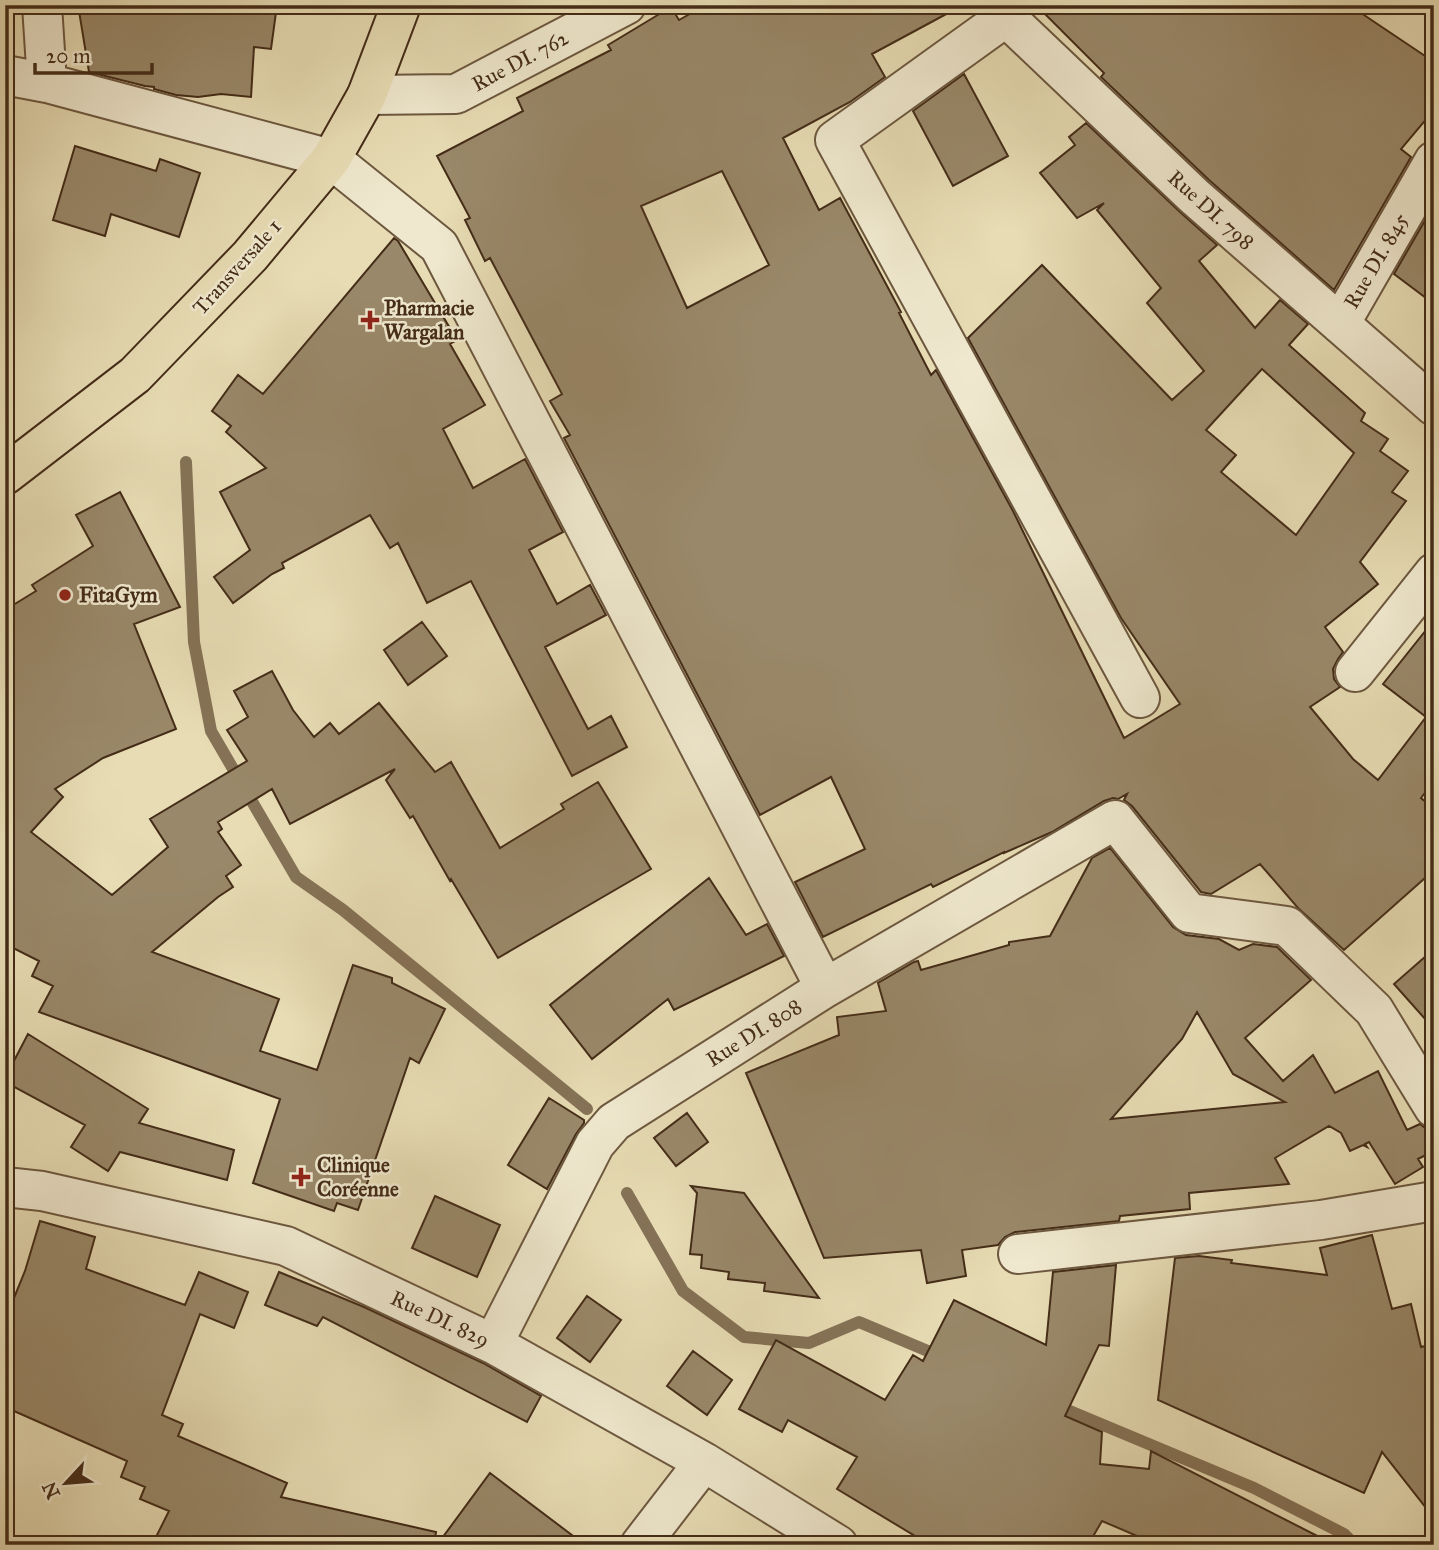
<svg xmlns="http://www.w3.org/2000/svg" width="1439" height="1550" viewBox="0 0 1439 1550" font-family="'IM FELL Great Primer',serif">
  <style>
    .lines { fill: none; stroke-linecap: round; stroke-linejoin: round }
    .stream { stroke: #857256; stroke-width: 12 }
    .building { fill: #998869; stroke: #442c18; stroke-width: 2; fill-rule: evenodd }
    .minor-casing { stroke: #6d583f; stroke-width: 42 }
    .major-casing { stroke: #442c18; stroke-width: 42 }
    .minor { stroke: #efe8ce; stroke-width: 38 }
    .major { stroke: #e7dcb4; stroke-width: 38 }
    .poi-dot { fill: #8f2418; stroke: #efe8ce; stroke-width: 2.5 }
    .labels { text-anchor: middle; dominant-baseline: central; stroke-width: 5; stroke-linejoin: round; paint-order: stroke }
    .street-label { font-size: 21px; fill: #442c18; stroke: #efe8ce }
    .poi-label { font-size: 21px; font-weight: bold; fill: #442c18; stroke: #efe8ce; text-anchor: start }
  </style>
  <rect width="100%" height="100%" fill="#e7dcb4"/>
  <filter id="stains"><feTurbulence type="fractalNoise" baseFrequency=".00286" numOctaves="4"/><feColorMatrix values="0 0 0 0 .2 0 0 0 0 .09 0 0 0 0 .02 0 0 0 .5 -.17"/></filter>
  <radialGradient id="worn" r=".72"><stop offset=".6" stop-color="#630" stop-opacity="0"/><stop offset="1" stop-color="#630" stop-opacity=".3"/></radialGradient>
  <g class="lines">
    <path class="stream" d="M186,462L194,642L211,731L296,877L343,910L587,1109
      M627,1193L683,1291L744,1337L809,1343L859,1322L942,1357
      M1053,1404L1254,1488L1344,1534L1355,1545"/>
  </g>
  <path class="building" d="M78,5H277L271,49L254,47L251,97L221,94L198,97L176,95L154,89V87L145,86L89,72Z
    M706,5H963L872,54L885,77L850,102L783,138L819,210L840,198L901,312L899,313L931,375L936,370L1013,511L1124,738L1180,704L1121,618L968,338L1042,265L1172,400L1204,371L1147,303L1161,288L1097,210L1104,203L1077,218L1040,173L1075,145L1069,137L1086,123L1180,212L1217,245L1199,261L1255,328L1280,300L1308,324L1289,345L1365,413L1361,421L1388,439L1380,451L1408,471L1392,492L1406,501L1360,562L1378,584L1325,627L1343,652L1338,659L1333,669L1334,679L1340,687L1310,707L1353,759L1378,780L1426,717L1383,684L1434,620V781L1421,798L1434,809V870L1344,950L1298,908L1260,864L1211,894L1201,892L1132,806L1124,800L1127,794L1118,799L1113,798L1104,801L1052,832L1004,853V852L933,887L931,884L823,937L795,882L865,849L831,777L760,815L564,438L570,435L550,401L562,394L490,258L485,261L465,220L470,218L437,156L523,111L517,98L611,50L608,45L671,7L679,20ZM722,171L769,265L687,308L641,206ZM1262,369L1354,453L1296,535L1221,472L1236,455L1206,430Z
    M1036,5H1349L1434,62V110L1401,149L1411,157L1334,290L1209,180L1101,77L1104,73Z
    M964,74L1008,156L953,186L913,111Z
    M75,146L156,171L160,159L200,173L179,237L111,214L105,236L53,220Z
    M1431,210L1434,212V304L1394,274Z
    M394,238L398,241L457,340L450,344L485,405L443,429L473,488L525,459L563,532L529,550L557,604L590,585L606,615L545,647L588,729L611,716L627,747L572,776L471,581L427,603L398,543L390,548L370,515L282,563L284,568L272,574L233,603L214,577L250,550L220,492L266,468L226,432L231,426L212,411L238,375L263,394Z
    M120,492L180,607L134,624L176,729L103,758L55,789L63,797L31,832L112,895L168,847L150,819L247,761L227,730L248,717L234,691L272,671L293,710L314,737L330,723L339,734L379,703L435,772L451,762L500,848L564,809L561,804L598,782L651,869L498,958L451,879L450,881L413,816L410,818L386,780L395,769L290,824L272,789L218,822L222,829L218,832L241,865L226,876L233,887L218,897L152,952L279,999L260,1051L317,1070L353,965L392,978V983L445,1009L419,1063L410,1058L358,1210L337,1203L334,1211L253,1183L280,1099L39,1012L53,986L32,976L39,961L5,944V610L36,591L32,585L93,546L76,515Z
    M422,622L447,656L408,685L384,650Z
    M1110,848L1173,927L1186,935L1219,939L1239,950L1253,944L1277,947L1311,980L1245,1038L1283,1081L1313,1055L1335,1093L1378,1071L1407,1130L1420,1124L1424,1127L1434,1130V1151L1418,1159L1423,1167L1395,1184L1369,1142L1365,1144L1367,1147L1363,1145L1350,1151L1341,1133L1329,1126L1275,1158L1289,1184L1189,1193L1190,1209L1120,1216L1119,1221L1015,1232L1005,1237L998,1245L962,1250L966,1276L927,1283L921,1250L824,1258L746,1073L839,1035L837,1017L886,1011L878,983L914,962L918,961L921,970L1009,945V942L1050,936L1092,858ZM1197,1012L1233,1074L1285,1102L1111,1119L1182,1039Z
    M709,878L746,935L767,924L784,956L674,1010L668,999L592,1059L550,1005Z
    M1434,949V1029L1394,984Z
    M28,1034L148,1109L139,1123L234,1150L227,1180L120,1152L108,1171L71,1147L85,1125L5,1082V1078Z
    M549,1098L584,1120V1123L576,1134L547,1189L508,1165Z
    M687,1113L708,1142L676,1166L654,1138Z
    M691,1186L744,1193L819,1298L764,1291L765,1283L728,1279L729,1272L701,1268L702,1255L690,1254L697,1193Z
    M435,1196L500,1225L477,1277L412,1248Z
    M40,1221L95,1237L86,1269L185,1305L199,1272L248,1292L234,1328L200,1314L162,1415L183,1424L178,1436L287,1483L281,1497L436,1532L434,1545H152L169,1511L140,1499L145,1487L121,1477L127,1461L5,1407V1320L25,1271Z
    M1372,1235L1392,1309L1411,1304L1421,1347L1425,1346L1434,1380V1518L1382,1452L1364,1493L1158,1400L1175,1258L1199,1256L1232,1260L1231,1263L1327,1275L1320,1248Z
    M1116,1265L1109,1346L1099,1345L1065,1416L1102,1432L1100,1464L1149,1469L1151,1451L1335,1545H1158L1102,1521L1088,1545H930L837,1489L857,1457L788,1420L782,1432L739,1409L776,1340L885,1400L913,1355L923,1361L954,1300L1046,1345L1053,1272Z
    M279,1272L364,1307L483,1363L541,1396L527,1422L323,1317L317,1326L265,1305Z
    M587,1296L621,1320L590,1362L557,1338Z
    M693,1351L732,1380L707,1415L667,1386Z
    M490,1473L585,1545H437Z"/>
  <g class="lines">
    <defs>
      <path id="minor" d="M42,5L47,83
        M996,5L1006,17L1194,196L1434,406
        M1006,17L835,140L1140,698
        M5,75L47,83L331,159L439,246L825,988
        M367,95L456,94L626,5
        M1340,324L1434,161
        M1355,672L1434,573
        M5,1187L42,1191L286,1246L493,1344L704,1462L838,1545
        M1018,1254L1321,1220L1434,1201
        M493,1344L595,1144L614,1122L825,988L1115,820L1189,913L1287,926L1374,1010L1434,1108
        M640,1545L704,1462"/>
      <path id="major" d="M5,475L135,375L250,256L331,159L367,95L401,5"/>
    </defs>
    <use href="#minor" class="minor-casing"/>
    <use href="#major" class="major-casing"/>
    <use href="#minor" class="minor"/>
    <use href="#major" class="major"/>
  </g>
  <g class="poi-dot">
    <path d="M366.5 309.5h7v7h7v7h-7v7h-7v-7h-7v-7h7z"/>
    <circle cx="65" cy="595" r="7"/>
    <path d="M297.5 1166.5h7v7h7v7h-7v7h-7v-7h-7v-7h7z"/>
  </g>
  <g class="labels">
    <g class="street-label">
      <text transform="translate(520 61) rotate(-28)">Rue DI. 762</text>
      <text transform="translate(1211 210) rotate(42)">Rue DI. 798</text>
      <text transform="translate(1376 261) rotate(-60)">Rue DI. 845</text>
      <text transform="translate(237 267) rotate(-48)">Transversale 1</text>
      <text transform="translate(754 1033) rotate(-32)">Rue DI. 808</text>
      <text transform="translate(440 1319) rotate(25)">Rue DI. 829</text>
    </g>
    <g class="poi-label">
      <text x="384" y="308">Pharmacie<tspan x="384" dy="24">Wargalan</tspan></text>
      <text x="79" y="595">FitaGym</text>
      <text x="317" y="1165">Clinique<tspan x="317" dy="24">Coréenne</tspan></text>
    </g>
  </g>
  <rect width="1439" height="1550" fill="none" stroke="#e7dcb4" stroke-width="28"/>
  <rect x="7" y="7" width="1425" height="1536" fill="none" stroke="#442c18" stroke-width="3.5"/>
  <rect x="14" y="14" width="1411" height="1522" fill="none" stroke="#442c18" stroke-width="2"/>
  <g transform="translate(66 1483) rotate(244)" stroke="#efe8ce" stroke-width="5" paint-order="stroke">
  <path d="M0-5L12 26L0 18L-12 26Z" fill="#442c18"/>
  <text y="-10" font-size="19" font-weight="bold" text-anchor="middle" fill="#442c18">N</text>
  </g>
  <path d="M35 63v10h117v-10" fill="none" stroke="#442c18" stroke-width="3.5"/>
  <text x="46" y="63" font-size="21" fill="#442c18" stroke="#efe8ce" stroke-width="5" paint-order="stroke">20 m</text>
  <rect width="100%" height="100%" filter="url(#stains)"/>
  <rect width="100%" height="100%" fill="url(#worn)"/>
</svg>
